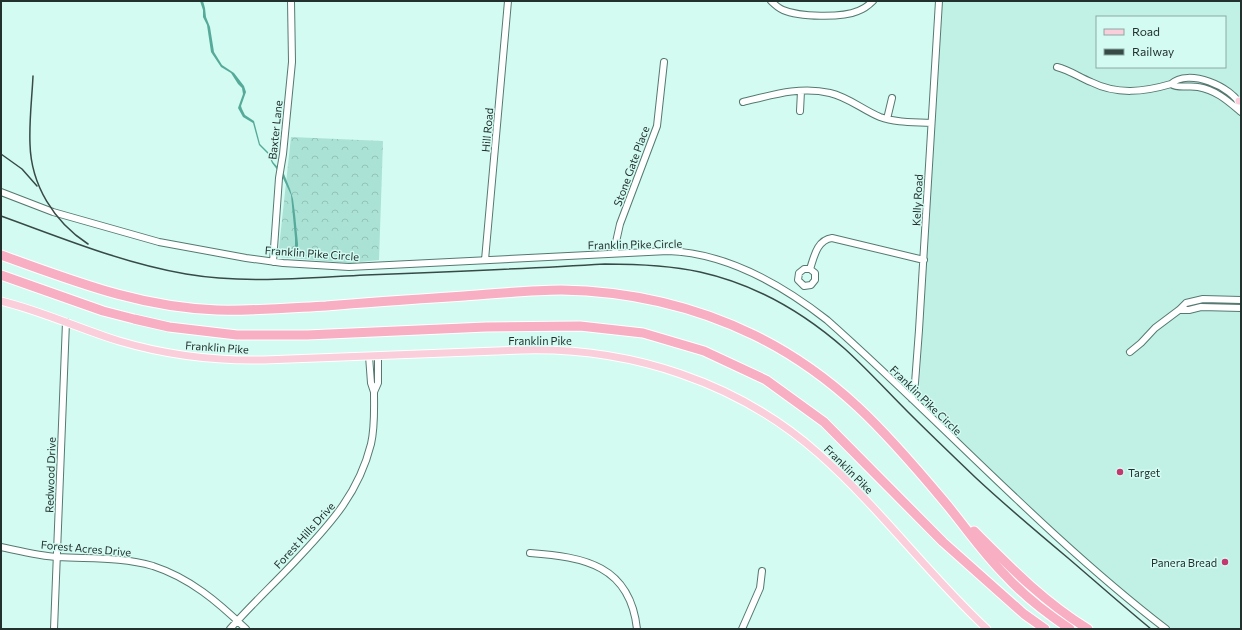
<svg xmlns="http://www.w3.org/2000/svg" width="1242" height="630" viewBox="0 0 1242 630" font-family="Commissioner,sans-serif">
  <style>
    .built { fill: #c1f1e5; fill-rule: evenodd }
    .forest { fill: url(#forest-crowns) }
    .water { fill: #56aa9a }
    .lines { fill: none; stroke-linecap: round; stroke-linejoin: round }
    .minor-casing { stroke: #557971; stroke-width: 8 }
    .major-casing { stroke: #fff; stroke-width: 9 }
    .highway-casing { stroke: #fff; stroke-width: 11 }
    .minor { stroke: #fff; stroke-width: 6 }
    .major { stroke: #fbcedb; stroke-width: 7 }
    .highway { stroke: #f8aec3; stroke-width: 9 }
    .rail { stroke: #384a46; stroke-width: 1.5 }
    .poi-dot { fill: #c2386f; stroke: #d3fbf1; stroke-width: 1.5 }
    .labels { text-anchor: middle; dominant-baseline: central; stroke-width: 3; stroke-linejoin: round; paint-order: stroke }
    .street-label { font-size: 11px; fill: #22312e; stroke: #d3fbf1 }
    .poi-label { font-size: 11px; fill: #22312e; stroke: #d3fbf1; text-anchor: start }
  </style>
  <defs>
    <pattern id="forest-crowns" width="20" height="18" patternUnits="userSpaceOnUse"><rect width="20" height="18" fill="#aae2d6"/><path d="M2 6a3 3 0 1 1 6 0M12 15a3 3 0 1 1 6 0" fill="none" stroke="#92c2b8"/></pattern>
  </defs>
  <rect width="100%" height="100%" fill="#d3fbf1"/>
  <path class="built" d="M941,1H1241V629H1159L918,411ZM1097,17H1225V67H1097Z"/>
  <path class="forest" d="M291,137L383,141L379,260L350,263L278,257Z"/>
  <path class="water" d="M200,1H203L205,8L206,17L210,27L214,52L222,65L234,73L244,86L246,92L241,106L242,109L245,115L254,121L260,144L269,153L273,162L284,174L290,189L293,199L295,214L298,244V258H295V238L291,195L282,176L272,163L268,154L259,145L253,123L243,117L238,108L243,94L242,88L238,84L231,73L221,67L211,52L207,25L203,17V10Z"/>
  <g class="lines">
    <defs>
      <path id="minor" d="M771,1C775,5 778,8 783,10C799,17 842,18 858,11C864,9 869,5 873,1
        M1057,67C1069,70 1079,77 1091,82C1117,95 1144,92 1171,84C1179,89 1188,85 1198,87C1216,90 1228,101 1241,112
        M1171,84C1188,68 1232,86 1241,106
        M743,102C772,95 800,86 830,93C848,97 863,110 880,117C896,123 914,122 931,123
        M800,111L801,91
        M887,119L892,98
        M1,192L53,212L159,242L246,258L283,263L349,267L668,251C727,253 781,284 827,320C941,421 1044,535 1166,629
        M615,253L616,242L620,224L657,126L664,62
        M485,260L508,1
        M273,262L279,178L283,154L292,62L291,1
        M810,269L815,273V280L811,285L804,286L798,280L799,273L804,269H810C814,257 817,240 832,238L924,260
        M1179,310H1189L1201,307L1241,308
        M1130,352L1141,343L1155,328L1179,310L1186,303L1203,299L1241,300
        M369,356L371,383L374,392L378,383V356
        M912,399L915,383L919,330L939,1
        M1,547C20,551 39,556 58,557C90,559 122,557 153,566C190,578 218,602 246,629
        M530,553C584,557 630,565 637,629
        M54,629L66,322
        M230,629C252,604 277,581 300,556C332,522 359,492 371,444C375,427 374,410 374,392
        M742,629L760,588L762,571"/>
      <path id="major" d="M1239,101H1241
        M1,301C42,311 80,329 119,341C166,355 215,361 264,360L522,350C630,347 738,382 819,454C880,508 928,574 987,629"/>
      <path id="highway" d="M1,255C74,281 138,307 217,310C253,311 289,308 326,306C372,302 418,299 464,296C496,294 529,290 561,290C627,291 694,306 754,335C836,375 886,432 943,500C964,525 982,552 1005,575C1024,596 1046,613 1070,629
        M1,275L103,311L134,319L169,327L237,335H307L486,327L580,326L643,333L704,351L766,380L824,422L943,542L1024,614L1045,629
        M974,531C1010,567 1044,602 1088,629"/>
    </defs>
    <use href="#minor" class="minor-casing"/>
    <use href="#major" class="major-casing"/>
    <use href="#highway" class="highway-casing"/>
    <use href="#minor" class="minor"/>
    <use href="#major" class="major"/>
    <use href="#highway" class="highway"/>
    <path class="rail" d="M33,76C32,98 29,121 30,144C31,185 54,222 88,244
      M1,154L22,169L37,186
      M1,216C62,238 122,263 186,274C245,284 305,278 365,275C445,272 525,269 605,264C637,264 668,265 700,272C754,284 803,312 845,349C867,369 887,391 908,412C930,434 953,456 976,478C1006,506 1037,532 1068,558C1096,582 1123,606 1151,629"/>
  </g>
  <g class="poi-dot">
    <circle cx="1120" cy="472" r="4"/>
    <circle cx="1225" cy="562" r="4"/>
  </g>
  <g class="labels">
    <g class="street-label">
      <text transform="translate(275 130) rotate(-84)">Baxter Lane</text>
      <text transform="translate(487 130) rotate(-85)">Hill Road</text>
      <text transform="translate(631 166) rotate(-70)">Stone Gate Place</text>
      <text transform="translate(917 200) rotate(-87)">Kelly Road</text>
      <text transform="translate(635 244) rotate(-1)">Franklin Pike Circle</text>
      <text transform="translate(312 253) rotate(4)">Franklin Pike Circle</text>
      <text x="540" y="340">Franklin Pike</text>
      <text transform="translate(217 347) rotate(4)">Franklin Pike</text>
      <text transform="translate(926 400) rotate(44)">Franklin Pike Circle</text>
      <text transform="translate(849 469) rotate(45)">Franklin Pike</text>
      <text transform="translate(50 475) rotate(-88)">Redwood Drive</text>
      <text transform="translate(304 535) rotate(-48)">Forest Hills Drive</text>
      <text transform="translate(86 548) rotate(5)">Forest Acres Drive</text>
    </g>
    <g class="poi-label">
      <text x="1128" y="472">Target</text>
      <text x="1217" y="562" text-anchor="end">Panera Bread</text>
    </g>
  </g>
  <rect width="1242" height="630" fill="none" stroke="#22312e" stroke-width="4"/>
  <rect x="1096" y="16" width="130" height="52" fill="#d3fbf1" stroke="#8caaa3"/>
  <rect x="1104" y="29" width="20" height="6" fill="#fbcedb" stroke="#8caaa3"/>
  <text x="1132" y="36" font-size="12" fill="#22312e">Road</text>
  <rect x="1104" y="49" width="20" height="6" fill="#384a46" stroke="#8caaa3"/>
  <text x="1132" y="56" font-size="12" fill="#22312e">Railway</text>
</svg>
